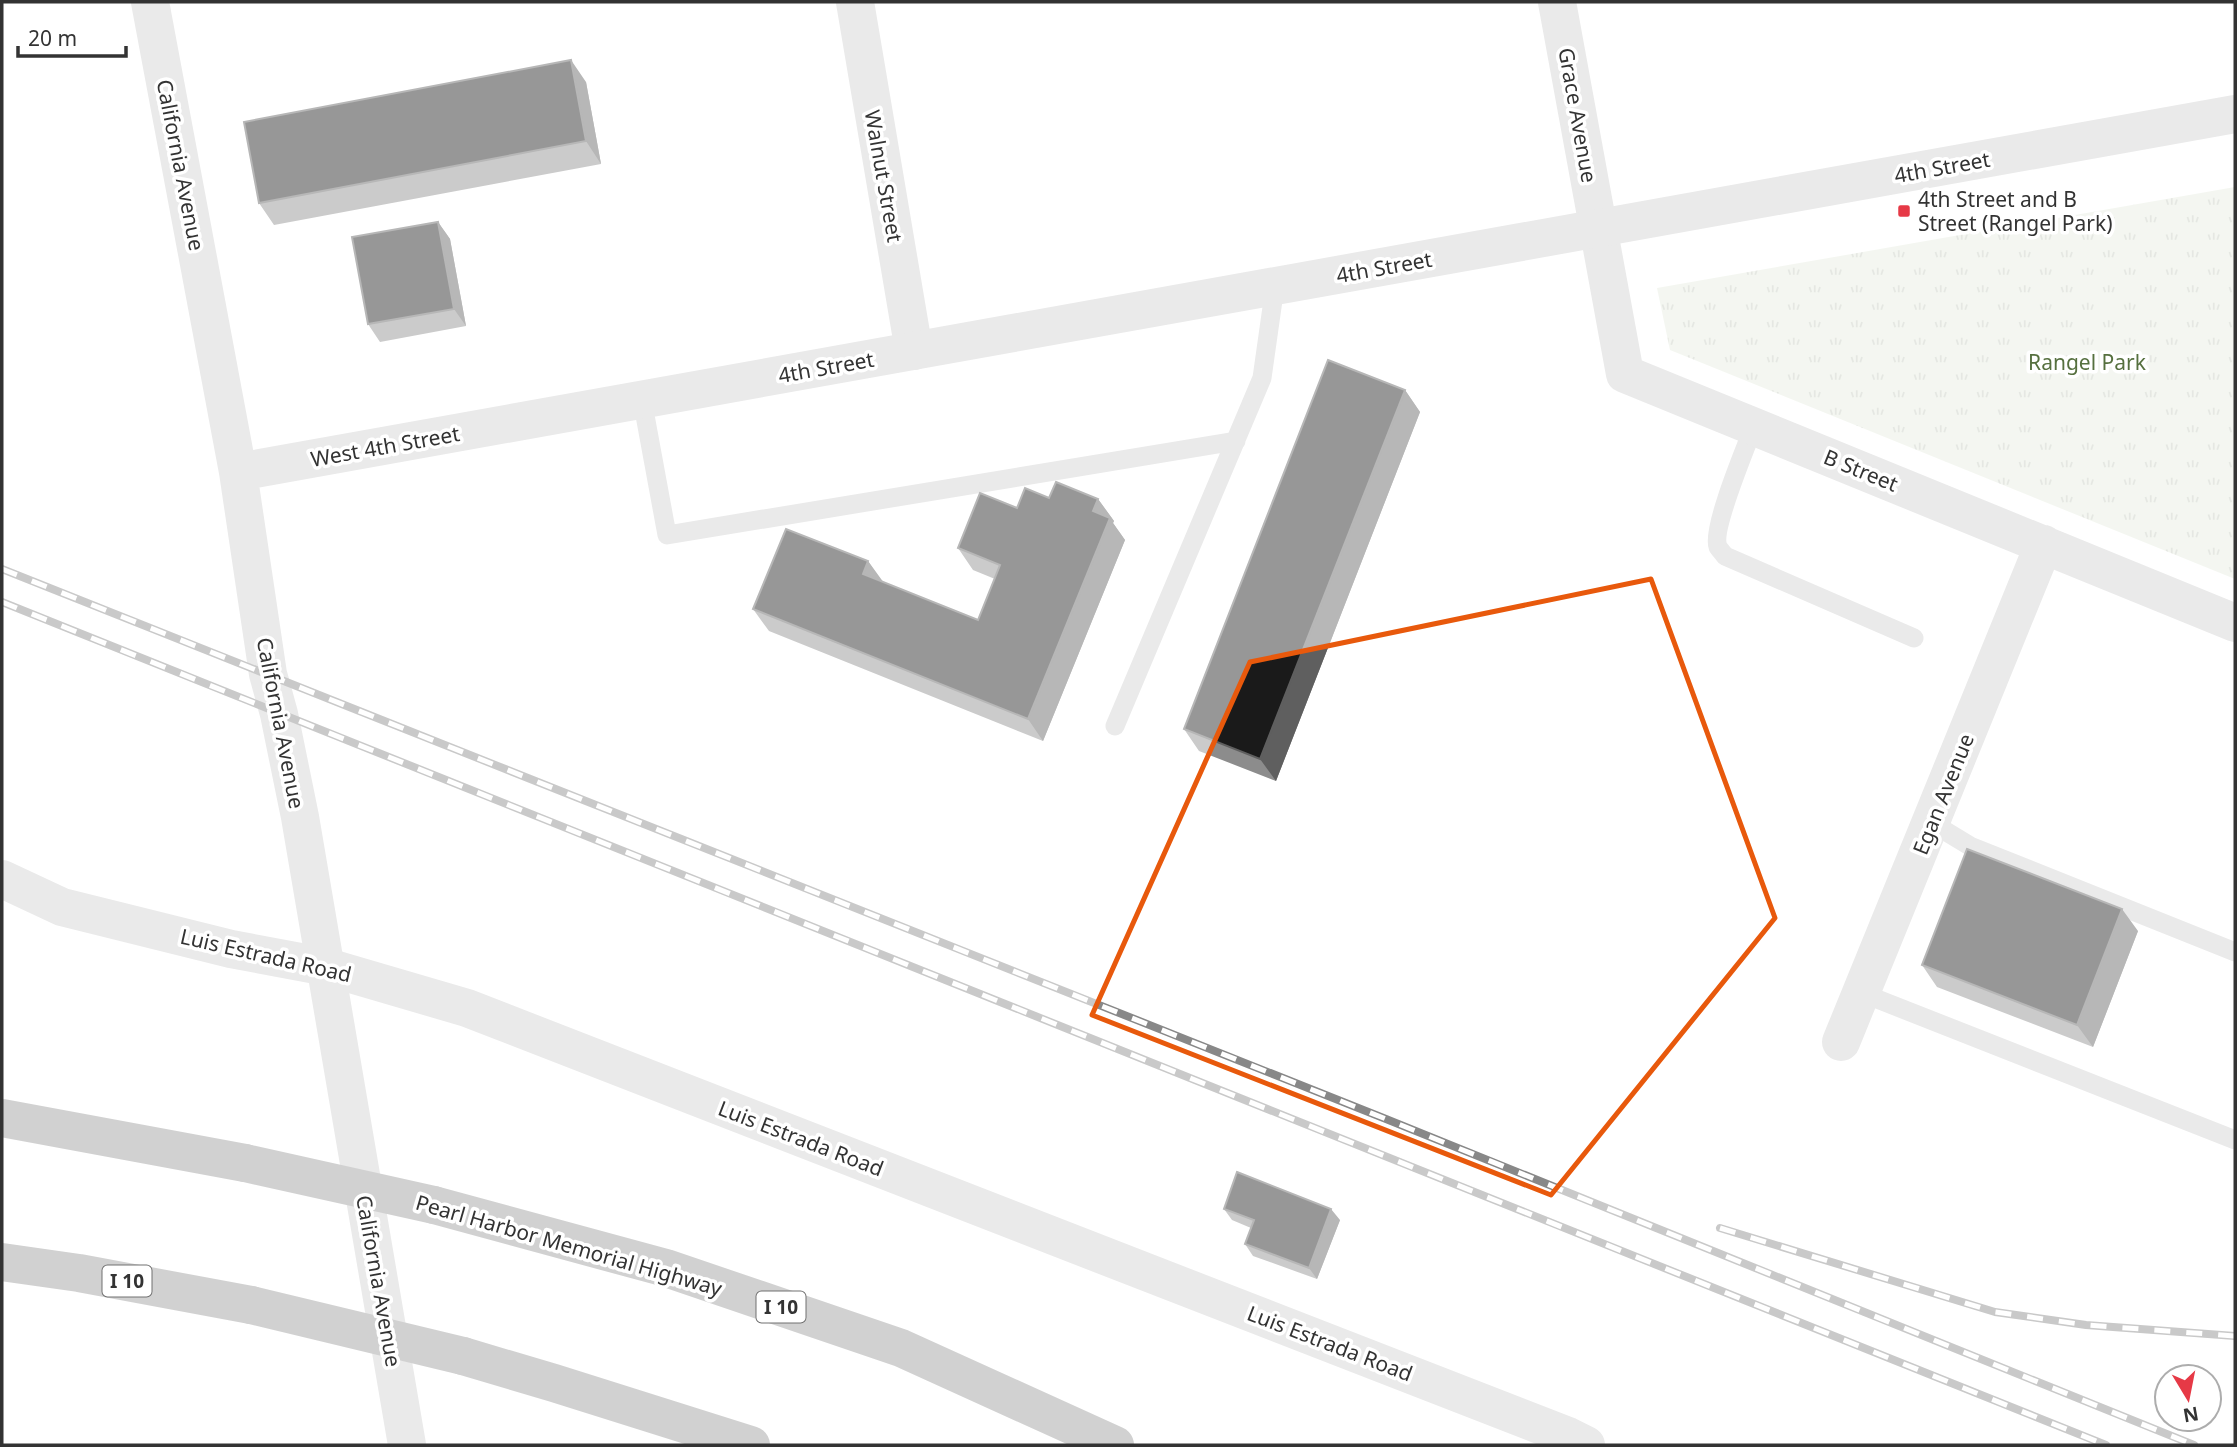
<svg xmlns="http://www.w3.org/2000/svg" width="2237" height="1447" viewBox="0 0 2237 1447" font-family="'Noto Sans',sans-serif">
  <style>
    .park { fill: url(#park-tufts) }
    .lines { fill: none; stroke-linecap: round; stroke-linejoin: round }
    .service { stroke: #d0d0d0; stroke-width: 19 }
    .minor { stroke: #d0d0d0; stroke-width: 38 }
    .tertiary { stroke: #d0d0d0; stroke-width: 38 }
    .motorway { stroke: #9a9a9a; stroke-width: 38 }
    .rail-casing { stroke: #888; stroke-width: 8 }
    .rail { stroke: #fff; stroke-width: 5; stroke-dasharray: 16; stroke-linecap: butt }
    .motorway-bridge { stroke: #9a9a9a; stroke-width: 38 }
    .wall { fill: #8c8c8c }
    .shaded-wall { fill: #5f5f5f }
    .building { fill: #1a1a1a; stroke: #5f5f5f; stroke-width: 2 }
    .marked { fill: none; stroke: #e8590c; stroke-width: 5; stroke-linejoin: round }
    .poi-dot { fill: #e63946; stroke: #fff; stroke-width: 2.5 }
    .labels { text-anchor: middle; dominant-baseline: central; stroke-width: 7; stroke-linejoin: round; paint-order: stroke }
    .shield { fill: #fff; stroke: #707070; stroke-width: 2 }
    .shield-label { font-size: 19px; font-weight: bold; fill: #333 }
    .street-label { font-size: 21px; fill: #333; stroke: #fff }
    .poi-label { font-size: 21px; fill: #333; stroke: #fff; text-anchor: start }
    .park-label { font-size: 21px; fill: #56703f; stroke: #fff }
  </style>
  <defs>
    <pattern id="park-tufts" width="24" height="20" patternUnits="userSpaceOnUse" patternTransform="scale(1.75)"><rect width="24" height="20" fill="#e6ecdf"/><path d="M3 7l-1-3M5 7V3M7 7l1-3M15 17l-1-3M17 17v-4M19 17l1-3" fill="none" stroke="#c6cbc0"/></pattern>
  </defs>
  <rect width="100%" height="100%" fill="#fff"/>
  <path class="park" d="M2235,187V579L1670,350L1657,288Z"/>
  <g class="lines">
    <path class="service" d="M642,399L667,535L1236,441
      M1754,426C1746,447 1711,530 1718,547C1720,550 1723,553 1725,556L1914,638
      M1115,726L1262,378L1275,286
      M1932,823L1970,846L2235,952
      M1862,993L2235,1140"/>
    <path class="minor" d="M855,2L914,351
      M1557,2L1625,374L2235,623
      M2,879L62,907L231,949L327,967L467,1008L1568,1436L1586,1445
      M1841,1042L2044,544"/>
    <path class="tertiary" d="M150,2L238,472L268,674L279,714L300,817L407,1445
      M238,472L2235,114"/>
    <path class="motorway" d="M2,1118L245,1163
      M434,1205L666,1268L901,1348L1115,1445
      M2,1262L79,1273L251,1305
      M463,1356L554,1383L751,1445"/>
    <defs>
      <path id="rail" d="M2,569L1386,1119L2194,1445
        M2,602L2106,1445
        M1720,1228L1995,1312L2086,1325L2235,1336"/>
    </defs>
    <use href="#rail" class="rail-casing"/>
    <use href="#rail" class="rail"/>
    <path class="motorway-bridge" d="M245,1163L434,1205
      M251,1305L463,1356"/>
  </g>
  <path class="wall" d="M586,82L601,164L274,225L259,203Z
    M438,222L450,239L466,326L380,342L368,324Z
    M1405,390L1420,412L1276,781L1199,751L1184,729Z
    M1049,498L1098,499L1114,521L1113,523L1125,540L1043,741L769,631L753,609L868,561L882,582L978,620L995,579L973,570L958,548L1017,508Z
    M2138,931L2093,1047L1937,987L1922,965Z
    M1224,1209L1340,1220L1317,1279L1253,1256L1245,1244L1251,1228L1232,1220Z"/>
  <path class="shaded-wall" d="M571,60L586,82L601,164L586,141Z
    M438,222L450,239L466,326L454,309Z
    M1405,390L1420,412L1276,781L1260,759Z
    M1098,499L1114,521L1113,523L1125,540L1043,741L1028,719L1093,511Z
    M868,561L884,583L863,574Z
    M2122,909L2138,931L2093,1047L2077,1025Z
    M1331,1209L1340,1220L1317,1279L1309,1268Z"/>
  <path class="building" d="M571,60L586,141L259,203L244,122Z
    M438,222L454,309L368,324L352,237Z
    M1328,360L1405,390L1260,759L1184,729Z
    M1056,482L1098,499L1093,511L1110,518L1028,719L753,609L786,529L868,561L863,574L978,620L1000,565L958,548L980,493L1017,508L1025,488L1049,498Z
    M1967,849L2122,909L2077,1025L1922,965Z
    M1237,1172L1331,1209L1309,1268L1245,1244L1254,1220L1224,1209Z"/>
  <path d="M0 0H2237V1447H0ZM1651,579L1775,918L1551,1195L1092,1015L1250,662Z" fill="#fff" fill-opacity=".55" fill-rule="evenodd"/>
  <path class="marked" d="M1651,579L1775,918L1551,1195L1092,1015L1250,662Z"/>
  <rect class="poi-dot" x="1897" y="204" width="14" height="14" rx="3.5"/>
  <g class="labels">
    <g class="shield">
      <rect x="102.5" y="1265.5" width="49" height="31" rx="5"/>
      <rect x="756.5" y="1291.5" width="49" height="31" rx="5"/>
    </g>
    <g class="shield-label">
      <text x="127" y="1281">I 10</text>
      <text x="781" y="1307">I 10</text>
    </g>
    <g class="street-label">
      <text transform="translate(1578 115) rotate(80)">Grace Avenue</text>
      <text transform="translate(181 165) rotate(79)">California Avenue</text>
      <text transform="translate(1942 167) rotate(-10)">4th Street</text>
      <text transform="translate(884 176) rotate(80)">Walnut Street</text>
      <text transform="translate(1384 267) rotate(-10)">4th Street</text>
      <text transform="translate(826 367) rotate(-10)">4th Street</text>
      <text transform="translate(385 446) rotate(-10)">West 4th Street</text>
      <text transform="translate(1861 470) rotate(22)">B Street</text>
      <text transform="translate(281 723) rotate(79)">California Avenue</text>
      <text transform="translate(1943 794) rotate(-68)">Egan Avenue</text>
      <text transform="translate(266 955) rotate(13)">Luis Estrada Road</text>
      <text transform="translate(801 1138) rotate(21)">Luis Estrada Road</text>
      <text transform="translate(569 1245) rotate(16)">Pearl Harbor Memorial Highway</text>
      <text transform="translate(379 1281) rotate(80)">California Avenue</text>
      <text transform="translate(1330 1343) rotate(21)">Luis Estrada Road</text>
    </g>
    <g class="poi-label">
      <text x="1918" y="199">4th Street and B<tspan x="1918" dy="24">Street (Rangel Park)</tspan></text>
    </g>
    <g class="park-label">
      <text x="2087" y="362">Rangel Park</text>
    </g>
  </g>
  <rect width="2237" height="1447" fill="none" stroke="#333333" stroke-width="7"/>
  <g transform="translate(2188 1398) rotate(170)"><circle r="33" fill="#ffffff" stroke="#adadad" stroke-width="2"/>
  <path d="M0-5L12 26L0 18L-12 26Z" fill="#e63946"/>
  <text y="-10" font-size="19" font-weight="bold" text-anchor="middle" fill="#333333">N</text>
  </g>
  <path d="M18 46v10h108v-10" fill="none" stroke="#333333" stroke-width="3.5"/>
  <text x="28" y="46" font-size="21" fill="#333333" stroke="#ffffff" stroke-width="5" paint-order="stroke">20 m</text>
</svg>
